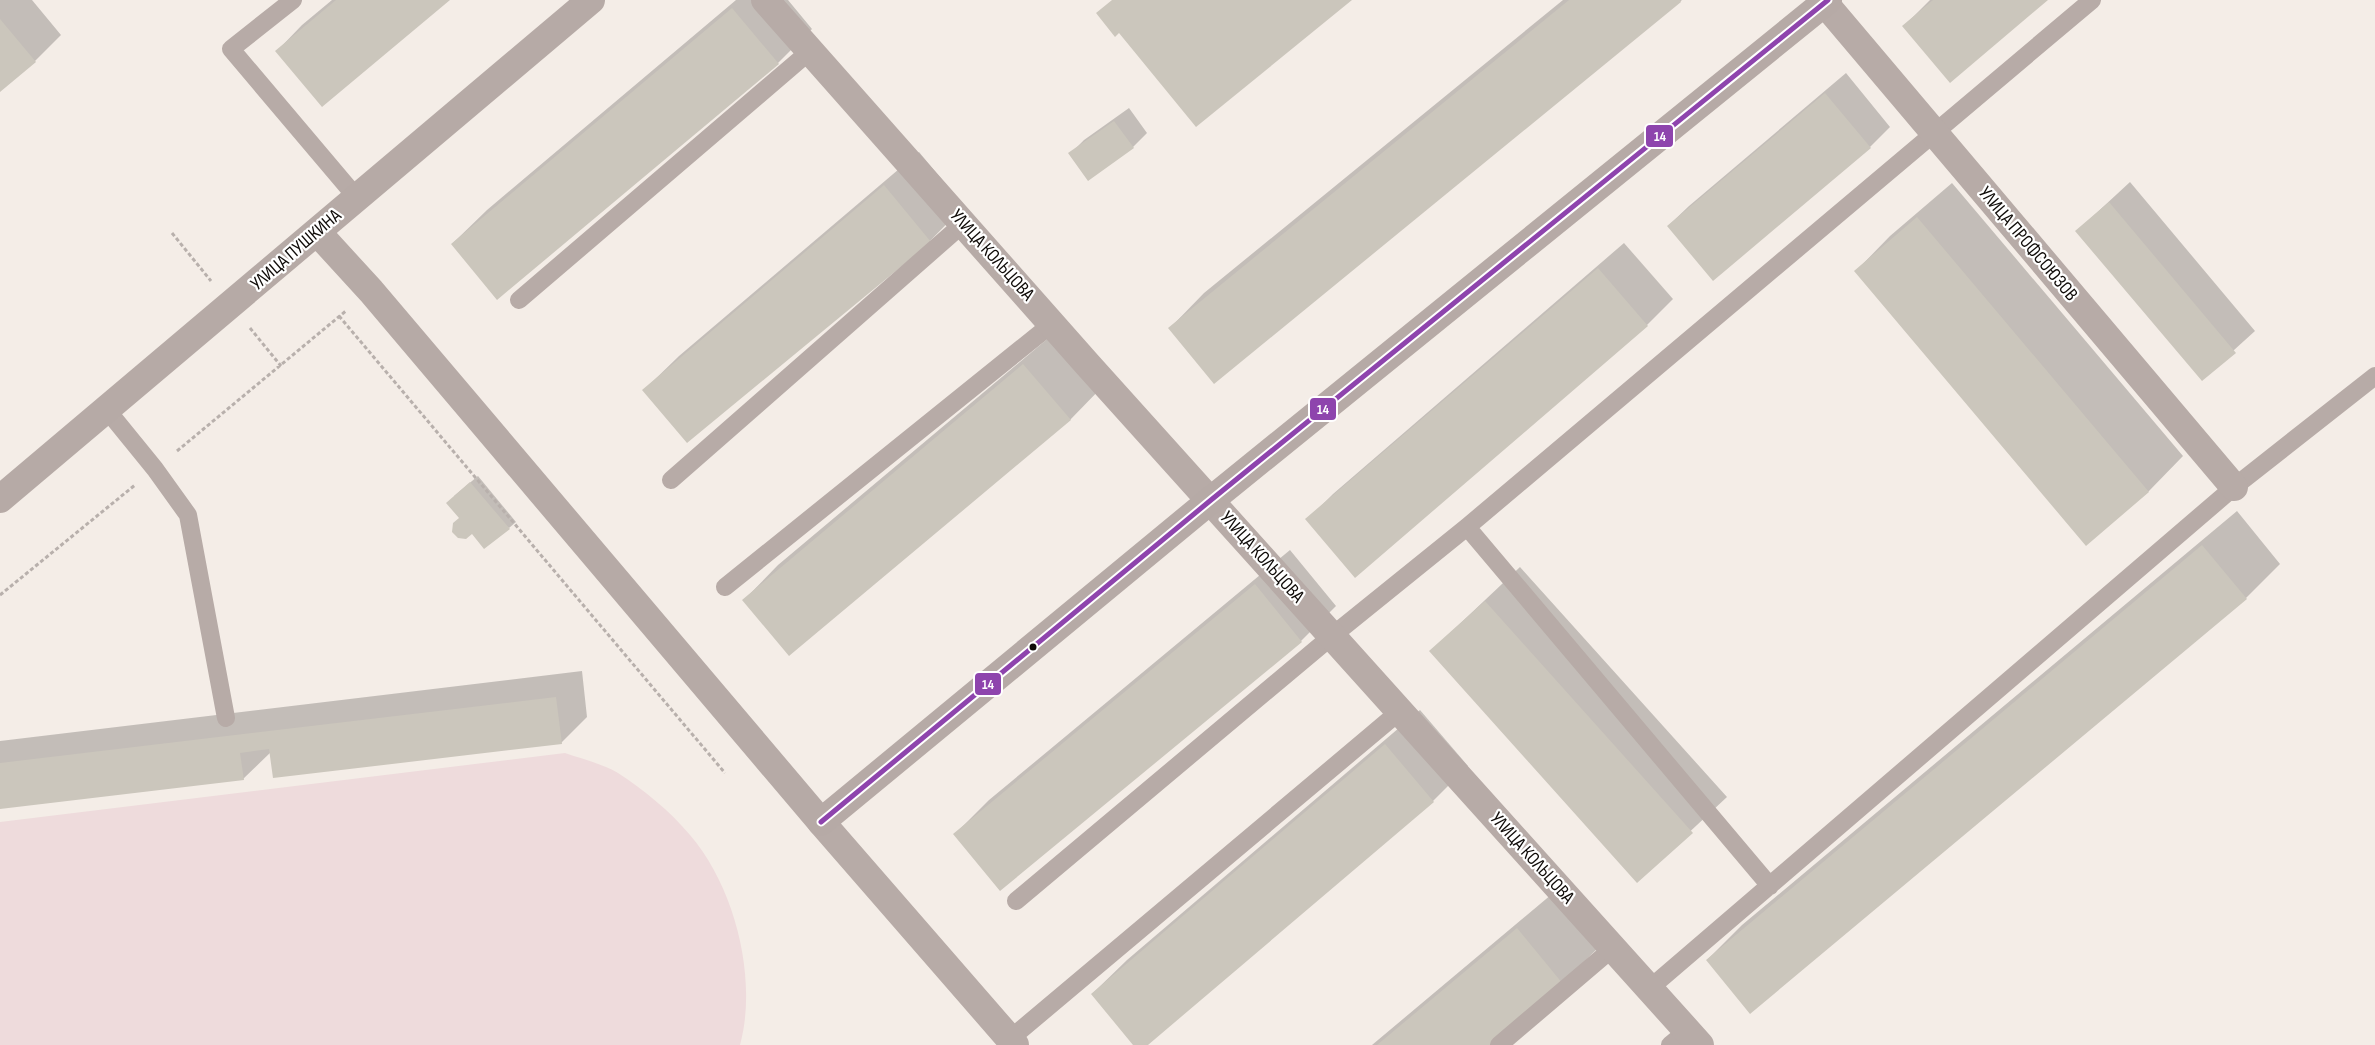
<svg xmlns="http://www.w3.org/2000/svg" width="2375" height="1045" viewBox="0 0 2375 1045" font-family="'Sofia Sans Condensed',sans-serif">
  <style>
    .green { fill: #eedbdc }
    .shadow { fill: #0003 }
    .building { fill: #cbc6bc }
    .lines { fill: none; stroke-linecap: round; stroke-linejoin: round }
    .path { stroke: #b8b0ac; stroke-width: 3; stroke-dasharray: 4 2.5; stroke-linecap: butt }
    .lane { stroke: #b7aba7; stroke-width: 18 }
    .street { stroke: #b7aba7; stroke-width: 28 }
    .secondary { stroke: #b6aaa6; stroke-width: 28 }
    .bus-1-casing { stroke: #fff; stroke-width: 9 }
    .bus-1 { stroke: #8e44ad; stroke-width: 5 }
    .bus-dot { fill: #0f0b08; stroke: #fff; stroke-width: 2 }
    .labels { text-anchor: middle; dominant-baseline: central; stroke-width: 4.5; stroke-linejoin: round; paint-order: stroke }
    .street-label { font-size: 19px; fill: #0f0b08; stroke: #fff }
    .line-badge { stroke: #fff; stroke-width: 2 }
    .badge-label { font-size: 14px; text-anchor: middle; font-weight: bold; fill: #fff }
  </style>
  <rect width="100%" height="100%" fill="#f4ede7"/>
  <path class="green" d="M565,753C582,759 603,764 618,773C644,790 670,811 690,835C735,887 758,979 740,1045H0V822Z"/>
  <path class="shadow" d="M0,0H32L61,35L35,61L0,90Z
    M332,0H448L277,51L302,25Z
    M736,0H788L812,29L778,63L452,244L487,210Z
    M1563,0H1682L1214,382L1170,328L1204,293Z
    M1930,0H2046L1904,26Z
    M1846,73L1890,127L1870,147L1668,226L1689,206Z
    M1129,108L1147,133L1133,147L1070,154L1084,140Z
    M919,152L964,206L930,241L644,390L679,356Z
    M2130,182L2255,331L2202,379L2077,231Z
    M1952,183L2183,456L2149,491L2086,544L1856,271L1890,236Z
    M1624,243L1673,299L1647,325L1307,520L1333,494Z
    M1058,330L1104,385L1070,420L744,600L778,565Z
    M478,476L516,522L509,528L454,496Z
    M2237,511L2280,564L2246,598L1707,960L1742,925Z
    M1290,550L1336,606L1301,641L1000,890L955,834L989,800Z
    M1520,567L1727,797L1637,881L1431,651Z
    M582,671L587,717L561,743L271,752L243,779L0,808V741Z
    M1420,710L1468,766L1433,801L1146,1045H1135L1092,994L1127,960Z
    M1552,894L1597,949L1562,983L1489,1045H1372Z"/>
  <path class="building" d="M336,0H450L322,107L275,51Z
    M1112,0H1352L1196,127L1119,33L1115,37L1096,13Z
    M1569,0H1680L1681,2L1214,384L1168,328Z
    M1933,0H2048L1950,83L1902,26Z
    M732,8L779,64L497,300L451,244Z
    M0,19L36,62L0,92Z
    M1825,93L1871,148L1713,281L1667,226Z
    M1114,121L1134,148L1088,181L1068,153Z
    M884,185L931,242L687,443L642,390Z
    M2109,202L2236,353L2202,381L2075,231Z
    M1917,217L2149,492L2086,546L1854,271Z
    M1598,268L1648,326L1355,578L1305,519Z
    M1023,364L1071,420L789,656L742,600Z
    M470,482L510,529L484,549L472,534L466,539L458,538L452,532L453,523L459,518L446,503Z
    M2202,545L2247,599L1750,1014L1706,960Z
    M1255,584L1302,642L1000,891L953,834Z
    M1485,601L1693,833L1637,883L1429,651Z
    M556,697L562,744L273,778L269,749L240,753L244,780L0,809V763Z
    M1385,744L1434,802L1148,1045H1133L1091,994Z
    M1517,928L1563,984L1491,1045H1377Z"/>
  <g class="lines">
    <path class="path" d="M172,233L211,281
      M339,316L725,773
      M250,328L281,366
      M177,451L347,310
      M0,595L135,485"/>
    <path class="lane" d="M293,0L231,49L357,198
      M519,300L810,51
      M107,410L155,469L188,515L226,718
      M671,480L964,223
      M1467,527L1770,886
      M725,587L1053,323
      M1016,901L1332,636L1467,527L2092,0
      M1649,989L2234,487L2375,376
      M1010,1039L1400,711
      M1499,1045L1613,948
      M1670,1045L1687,1031"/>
    <path class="street" d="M765,0L1088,365L1700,1045
      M1822,0L2234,487
      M821,822L1015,1045"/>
    <path class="secondary" d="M317,232L371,291L821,822L1211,500L1828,0
      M0,499L591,0"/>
    <defs>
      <path id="bus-1" d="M821,822L1211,500L1828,0"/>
    </defs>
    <use href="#bus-1" class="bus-1-casing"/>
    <use href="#bus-1" class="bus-1"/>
  </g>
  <circle class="bus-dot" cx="1033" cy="647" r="4.5"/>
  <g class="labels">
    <g class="street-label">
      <text transform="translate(2028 244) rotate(50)">УЛИЦА ПРОФСОЮЗОВ</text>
      <text transform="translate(296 250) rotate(-41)">УЛИЦА ПУШКИНА</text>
      <text transform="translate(992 255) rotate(48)">УЛИЦА КОЛЬЦОВА</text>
      <text transform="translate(1262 557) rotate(48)">УЛИЦА КОЛЬЦОВА</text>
      <text transform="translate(1532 858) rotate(48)">УЛИЦА КОЛЬЦОВА</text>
    </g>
  </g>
  <g class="line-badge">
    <rect x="1645" y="124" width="29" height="24" rx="5" fill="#8e44ad"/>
    <rect x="1309" y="397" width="28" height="24" rx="5" fill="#8e44ad"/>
    <rect x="974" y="672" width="28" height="24" rx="5" fill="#8e44ad"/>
  </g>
  <g class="badge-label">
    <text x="1660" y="141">14</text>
    <text x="1323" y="414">14</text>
    <text x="988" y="689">14</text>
  </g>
</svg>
